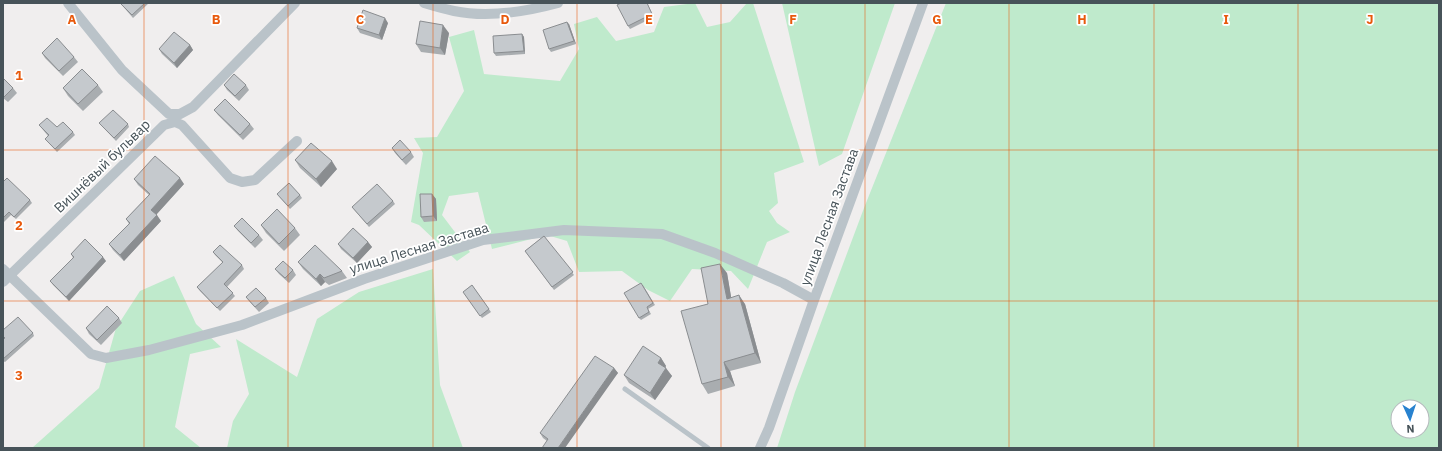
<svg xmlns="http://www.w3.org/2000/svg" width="1442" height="451" viewBox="0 0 1442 451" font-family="'IBM Plex Sans',sans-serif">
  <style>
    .green { fill: #bfeacc; fill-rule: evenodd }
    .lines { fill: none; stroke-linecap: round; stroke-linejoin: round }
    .service { stroke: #bac3c9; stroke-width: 5 }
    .minor { stroke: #bac3c9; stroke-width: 10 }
    .wall { fill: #a9adb0 }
    .shaded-wall { fill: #8a8d90 }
    .building { fill: #c5c9cd; stroke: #8a8d90 }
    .grid { fill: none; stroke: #e8590c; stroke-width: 1; stroke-opacity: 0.55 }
    .labels { text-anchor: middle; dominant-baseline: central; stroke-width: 3.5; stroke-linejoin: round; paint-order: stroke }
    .street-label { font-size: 14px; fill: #475359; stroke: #fff }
    .grid-label { font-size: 13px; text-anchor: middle; font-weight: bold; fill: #e8590c; stroke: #fff; stroke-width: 3.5; stroke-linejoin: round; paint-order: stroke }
  </style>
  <rect width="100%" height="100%" fill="#f0eeee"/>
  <path class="green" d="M695,3L707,27L730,22L747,3H753L804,162L774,173L778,203L769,211L777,223L790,232L767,242L748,289L731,271L692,269L670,301L648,290L622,271L579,272L567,241L547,235L492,249L478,192L449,196L442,215L470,252L457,261L419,225L411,222L423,153L414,138L437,137L464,91L449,37L474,30L484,74L560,81L579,49L574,24L597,17L616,41L654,32L664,7Z
    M782,3H895L842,154L819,166Z
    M946,3H1439V448H777L795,392L864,208ZM1398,407H1422V431H1398Z
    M433,269L440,385L463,448H227L233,421L249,394L236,339L297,377L317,319L359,292Z
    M174,276L196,324L221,347L190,354L175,427L201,448H32L99,388L116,328L140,291Z"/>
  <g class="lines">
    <path class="service" d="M625,389L708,448"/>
    <path class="minor" d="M68,3L122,70L169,114H180L193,107L295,3
      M424,3C434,6 444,9 454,11C488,18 525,12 558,3
      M3,269L91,354L106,358L149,350L242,325L364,279L483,240L564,230L662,234L715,253L783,283L814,300L923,3
      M3,282L164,125L175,122L182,125L230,178L242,182L255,180L297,141
      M760,448L769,428L814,300"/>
  </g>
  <path class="wall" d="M120,3H149L133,18Z
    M647,3L654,17L630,29L628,26Z
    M388,23L382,40L360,33L357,28Z
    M569,24L576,44L551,52L549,49Z
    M449,33L445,55L421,52L416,44Z
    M522,34L524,37L525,54L496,56L494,53Z
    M190,45L193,50L177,68L162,54L159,49Z
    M42,53L74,57L78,62L63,76L45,58Z
    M3,78L13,88L17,93L8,102L3,98Z
    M98,85L103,92L83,111L68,96L63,88Z
    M224,85H246L249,90L239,101L227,90Z
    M214,110L250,124L254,129L243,140L218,115Z
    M99,123L128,124L129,127L116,141Z
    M39,125L57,127L73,132L75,135L57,152L45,139L48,136Z
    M392,148L411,152L414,157L406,165L395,153Z
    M295,160L337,169L321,187L300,168Z
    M134,179L184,184L156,215L161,221L124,261L113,250L109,244L129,224L126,219L149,195L138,185Z
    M3,182L30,200L32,203L16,219L11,215L3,223Z
    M277,194L300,195L302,198L290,209Z
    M432,194L436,199L437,221L424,222L421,217Z
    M393,201L395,204L369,227L352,207Z
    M261,225L295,228L300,235L284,251L266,233Z
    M234,226L259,235L263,240L255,248L238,231Z
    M544,236L574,275L554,290L525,251Z
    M368,242L372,247L357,263L341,249L338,244Z
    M213,252L242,265L244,269L227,287L235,296L220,311L200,291L197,287L223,263L215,255Z
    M71,254L106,261L69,301L53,285L50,281L73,258Z
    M298,262L342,271L347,278L329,285L325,282L321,286L303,269Z
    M275,269L293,270L296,275L289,283L279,274Z
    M727,273L731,297L745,304L761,363L730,371L735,386L708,394L702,384L708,304Z
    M472,285L491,312L482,318L463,292Z
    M643,285L655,305L648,309L651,314L641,320L639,318Z
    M246,297L266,298L269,303L259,312L250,302Z
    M119,318L122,323L101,345L89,334L86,328Z
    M3,330L33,333L34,336L5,362L3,361V339L4,338L3,336Z
    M661,358L666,366L665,368L672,376L655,400L629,383L624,375Z
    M614,368L618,373L547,441L543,438L540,433Z"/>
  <path class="shaded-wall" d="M385,18L388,23L382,40L379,35Z
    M567,22L569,24L576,44L574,41Z
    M443,25L449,33L445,55L440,48Z
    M522,34L524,37L525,54L524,51Z
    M190,45L193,50L177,68L174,63Z
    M332,161L337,169L321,187L316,179Z
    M180,178L184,184L155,216L151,210Z
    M432,194L436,199L437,221L433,216Z
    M157,215L161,221L124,261L120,255Z
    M368,242L372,247L357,263L353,258Z
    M103,257L106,261L69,301L66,297Z
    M720,264L727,273L733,308L727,299Z
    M320,274L325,282L321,286L316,279Z
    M739,295L745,304L761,363L755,353Z
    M661,358L666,366L663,370L658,363Z
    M724,362L730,371L735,386L728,377Z
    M614,368L618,373L565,448H558Z
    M666,368L672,376L655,400L650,393Z"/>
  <path class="building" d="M120,3H145L132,15Z
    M621,3H647L652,14L628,26L617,5Z
    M363,10L385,18L379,35L357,28Z
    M420,21L443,25L440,48L416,44Z
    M567,22L574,41L549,49L543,30Z
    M174,32L190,45L174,63L159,49Z
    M522,34L524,51L494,53L493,36Z
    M57,38L74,57L59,71L42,53Z
    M82,69L98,85L78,104L63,88Z
    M234,74L246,85L235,96L224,85Z
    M3,78L13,88L4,97L3,96Z
    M225,99L250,124L240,135L214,110Z
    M113,110L128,124L114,138L99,123Z
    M47,118L57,127L63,122L73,132L55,149L45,139L49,135L39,125Z
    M400,140L411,152L402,160L392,148Z
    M311,143L332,161L316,179L295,160Z
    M155,156L180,178L151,210L157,215L120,255L109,244L130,223L126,219L150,194L134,179Z
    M7,178L30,200L14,217L9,212L3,218V182Z
    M289,183L300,195L288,206L277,194Z
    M377,184L393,201L367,224L352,207Z
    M420,194H432L433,216L421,217Z
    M277,209L295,228L279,244L261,225Z
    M242,218L259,235L251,243L234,226Z
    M353,228L368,242L353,258L338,244Z
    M544,236L573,272L552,287L525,251Z
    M85,239L103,257L66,297L50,281L74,257L71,254Z
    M220,245L242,265L224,284L233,293L217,308L197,287L223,262L213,252Z
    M315,245L342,271L324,278L320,274L316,279L298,262Z
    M283,261L293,270L285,278L275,269Z
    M720,264L727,299L739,295L755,353L724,362L728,377L702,384L681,311L708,304L701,268Z
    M641,283L653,303L647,307L649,312L639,318L624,293Z
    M472,285L489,309L480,316L463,292Z
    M256,288L266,298L255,307L246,297Z
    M107,306L119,318L97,340L86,328Z
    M18,317L33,333L3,359V339L5,338L3,336V330Z
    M643,346L661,358L658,363L666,368L650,393L624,375Z
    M595,356L614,368L558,448H542L548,439L540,433Z"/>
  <path class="grid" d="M144,3V448M288,3V448M433,3V448M577,3V448M721,3V448M865,3V448M1009,3V448M1154,3V448M1298,3V448M3,150H1439M3,301H1439"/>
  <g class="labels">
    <g class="street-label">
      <text transform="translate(102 166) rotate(-44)">Вишнёвый бульвар</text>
      <text transform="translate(829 217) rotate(-70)">улица Лесная Застава</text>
      <text transform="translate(419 248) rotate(-17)">улица Лесная Застава</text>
    </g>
  </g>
  <g class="grid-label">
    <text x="72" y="24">A</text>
    <text x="216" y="24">B</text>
    <text x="360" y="24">C</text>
    <text x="505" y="24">D</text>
    <text x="649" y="24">E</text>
    <text x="793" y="24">F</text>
    <text x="937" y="24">G</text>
    <text x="1082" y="24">H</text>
    <text x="1226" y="24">I</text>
    <text x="1370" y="24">J</text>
    <text x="19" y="80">1</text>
    <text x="19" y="230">2</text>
    <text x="19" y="380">3</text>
  </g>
  <rect width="1442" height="451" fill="none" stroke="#475359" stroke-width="8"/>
  <g transform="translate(1410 419) rotate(177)"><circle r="19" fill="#ffffff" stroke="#b5babd"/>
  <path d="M0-3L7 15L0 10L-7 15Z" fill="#2882cf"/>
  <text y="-6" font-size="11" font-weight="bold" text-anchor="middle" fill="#475359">N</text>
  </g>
</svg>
